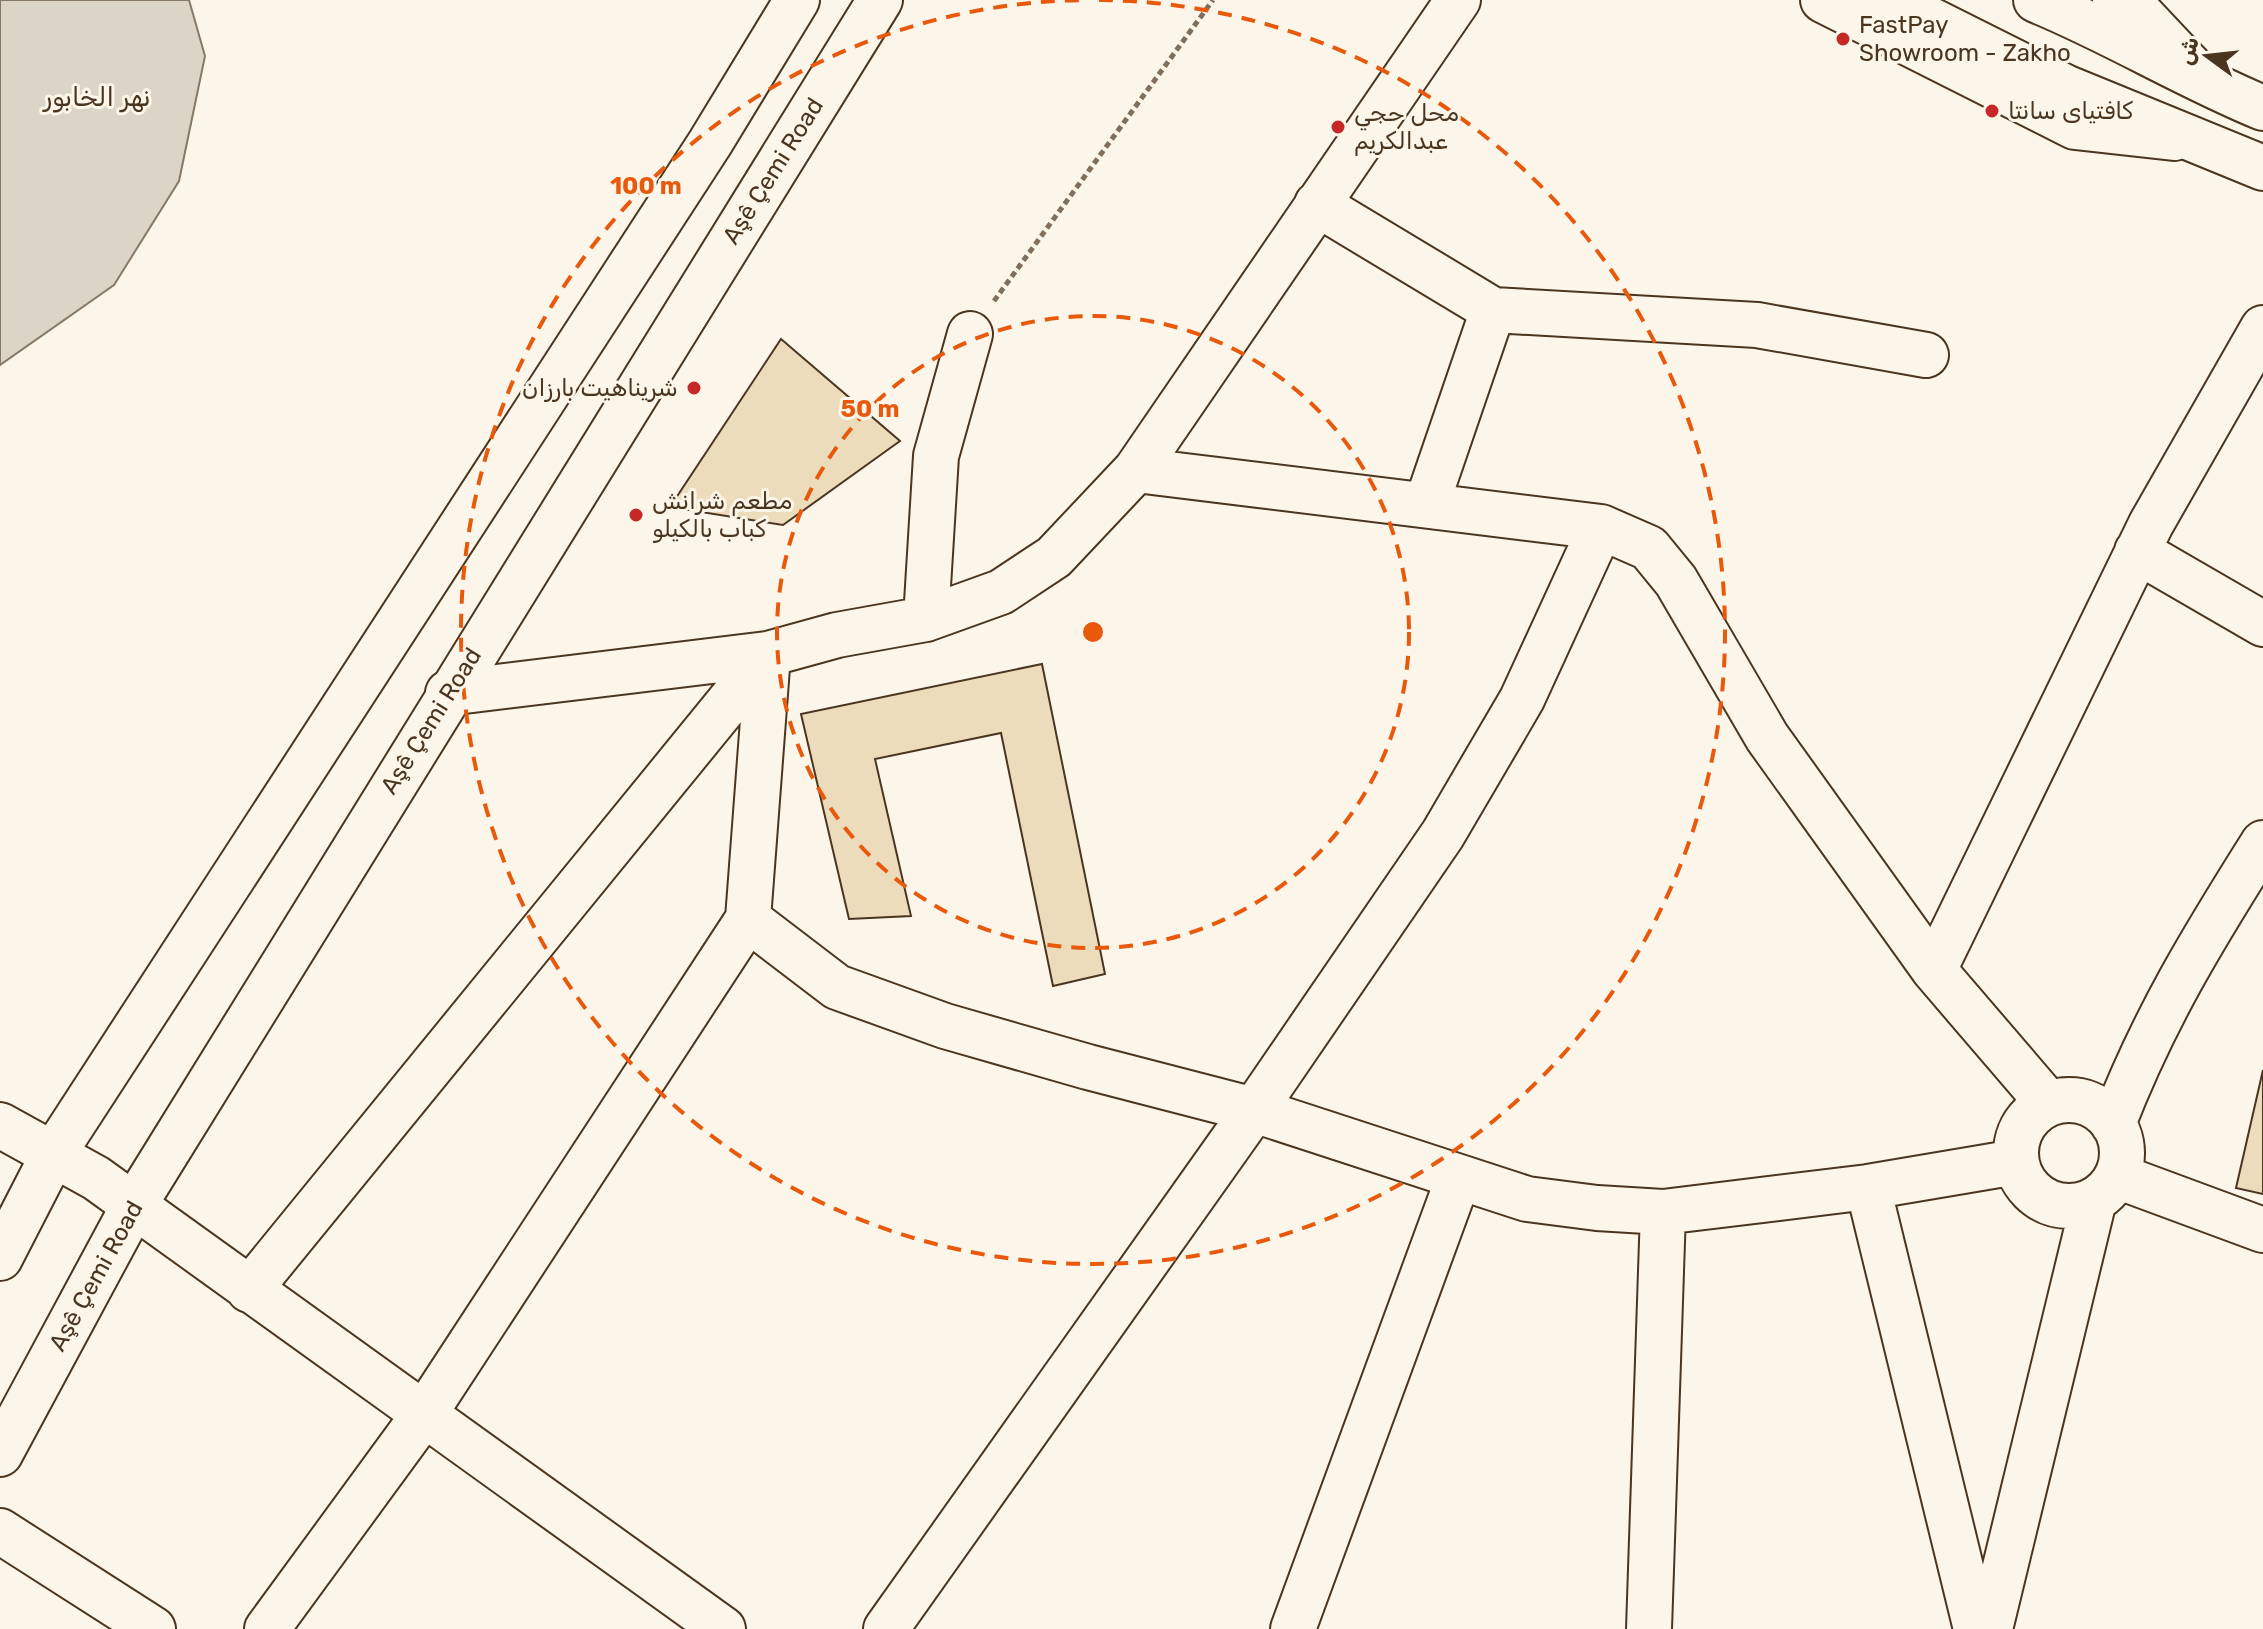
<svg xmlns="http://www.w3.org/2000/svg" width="2263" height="1629" viewBox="0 0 2263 1629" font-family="Rubik,Vazirmatn,sans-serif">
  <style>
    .water { fill: #dcd4c6; stroke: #887966; stroke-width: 2 }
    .building { fill: #ecdcbc; stroke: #4a3520; stroke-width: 2 }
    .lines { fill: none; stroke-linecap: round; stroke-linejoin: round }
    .minor-casing { stroke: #4a3520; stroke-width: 48 }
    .major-casing { stroke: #4a3520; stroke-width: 48 }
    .highway-casing { stroke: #4a3520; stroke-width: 48 }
    .path { stroke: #7f6f5c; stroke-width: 5; stroke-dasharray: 6 4; stroke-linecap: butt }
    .minor { stroke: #fbf6e9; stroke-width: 44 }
    .major { stroke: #fbf6e9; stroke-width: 44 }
    .highway { stroke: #fbf6e9; stroke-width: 44 }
    .ring { fill: none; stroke: #e8590c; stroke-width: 4; stroke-dasharray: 14 10 }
    .poi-dot { fill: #c62828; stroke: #fbf6e9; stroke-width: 3 }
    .labels { text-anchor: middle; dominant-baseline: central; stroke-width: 6; stroke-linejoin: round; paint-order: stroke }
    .poi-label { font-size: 24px; fill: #4a3520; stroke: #fbf6e9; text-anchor: start }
    .street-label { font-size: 24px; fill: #4a3520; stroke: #fbf6e9 }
    .water-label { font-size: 26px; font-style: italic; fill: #4a3520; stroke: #fbf6e9 }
    .centre { fill: #e8590c; stroke: #fbf6e9; stroke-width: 4 }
    .ring-label { font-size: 24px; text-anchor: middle; font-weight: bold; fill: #e8590c; stroke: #fbf6e9; stroke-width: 6; stroke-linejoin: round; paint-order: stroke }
  </style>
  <rect width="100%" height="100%" fill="#fbf6e9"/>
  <path class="water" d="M0,0H189L205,56L179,181L114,285L0,365Z"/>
  <path class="building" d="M781,339L900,441L783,525L670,507Z
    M1042,664L1105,974L1053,986L1001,733L875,759L911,916L849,919L801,714Z
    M2263,1070V1194L2236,1188Z"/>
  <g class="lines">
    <defs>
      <path id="minor" d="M1317,204L1493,310L1757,325L1926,355
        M1136,470L1601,527L1649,548L1676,581L1767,737L1934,970L2048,1103
        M1427,503L1493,310
        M2137,551L2263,624
        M926,619L936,456L970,334
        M448,693L768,654L837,635L926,619L1001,592L1054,557L1136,470L1458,0
        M748,919L768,654
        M1934,970L2151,524L2263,328
        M2016 1153a53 53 0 1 1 106 0a53 53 0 1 1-106 0Z
        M2113,1124C2154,1018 2203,938 2263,843
        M0,1125L96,1178L723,1629
        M2117,1176L2263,1230
        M1868,1187L1976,1629
        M249,1290L768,654
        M0,1531L153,1629
        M267,1629L425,1413L748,919L837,987L945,1026L1088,1067L1254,1110L1443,834L1522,699L1601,527
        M886,1629L1254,1110L1527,1199L1597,1208L1663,1212L1868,1187L2016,1162
        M1293,1629L1458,1179
        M1649,1629L1663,1212
        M1990,1629L2094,1200"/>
      <path id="major" d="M1823,0L2075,127L2174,138
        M2115,0L2136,9L2200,77
        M0,1258L54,1153L710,143L797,0
        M0,1454L133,1207L880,0"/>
      <path id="highway" d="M1891,0L2065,87L2263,168
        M2036,0C2114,32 2185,76 2263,108"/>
    </defs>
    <use href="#minor" class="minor-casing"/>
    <use href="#major" class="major-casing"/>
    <use href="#highway" class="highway-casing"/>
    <path class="path" d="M994,301L1213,0"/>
    <use href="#minor" class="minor"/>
    <use href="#major" class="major"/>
    <use href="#highway" class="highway"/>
  </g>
  <g class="ring">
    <circle cx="1093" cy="632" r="316"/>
    <path d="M1099 0A632 632 0 1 1 1087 0"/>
  </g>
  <g class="poi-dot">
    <circle cx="1843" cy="39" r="8"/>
    <circle cx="1992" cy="111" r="8"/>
    <circle cx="1338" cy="127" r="8"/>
    <circle cx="694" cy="388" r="8"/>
    <circle cx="636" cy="515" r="8"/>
  </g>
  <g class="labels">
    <g class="poi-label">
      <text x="1859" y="25">FastPay<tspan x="1859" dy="28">Showroom - Zakho</tspan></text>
      <text x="2008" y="111">کافتیای سانتا</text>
      <text x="1354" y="113">محل حجي<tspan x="1354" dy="28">عبدالكريم</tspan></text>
      <text x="678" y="388" text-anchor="end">شريناهيت بارزان</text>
      <text x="652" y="501">مطعم شرانش<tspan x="652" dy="28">كباب بالكيلو</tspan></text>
    </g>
    <g class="street-label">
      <text transform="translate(773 171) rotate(-58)">Aşê Çemi Road</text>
      <text transform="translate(431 721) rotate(-58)">Aşê Çemi Road</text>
      <text transform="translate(96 1276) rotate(-61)">Aşê Çemi Road</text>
    </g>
    <g class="water-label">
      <text x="97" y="97">نهر الخابور</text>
    </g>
  </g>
  <circle cx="1093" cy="632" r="12" class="centre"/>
  <g class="ring-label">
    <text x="646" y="194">100 m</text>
    <text x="870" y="417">50 m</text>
  </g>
  <g transform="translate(2207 56) rotate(285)" stroke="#fbf6e9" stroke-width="6" paint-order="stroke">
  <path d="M0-6L14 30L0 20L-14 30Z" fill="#4a3520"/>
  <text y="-12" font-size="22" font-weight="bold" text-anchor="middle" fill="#4a3520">ش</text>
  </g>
</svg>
